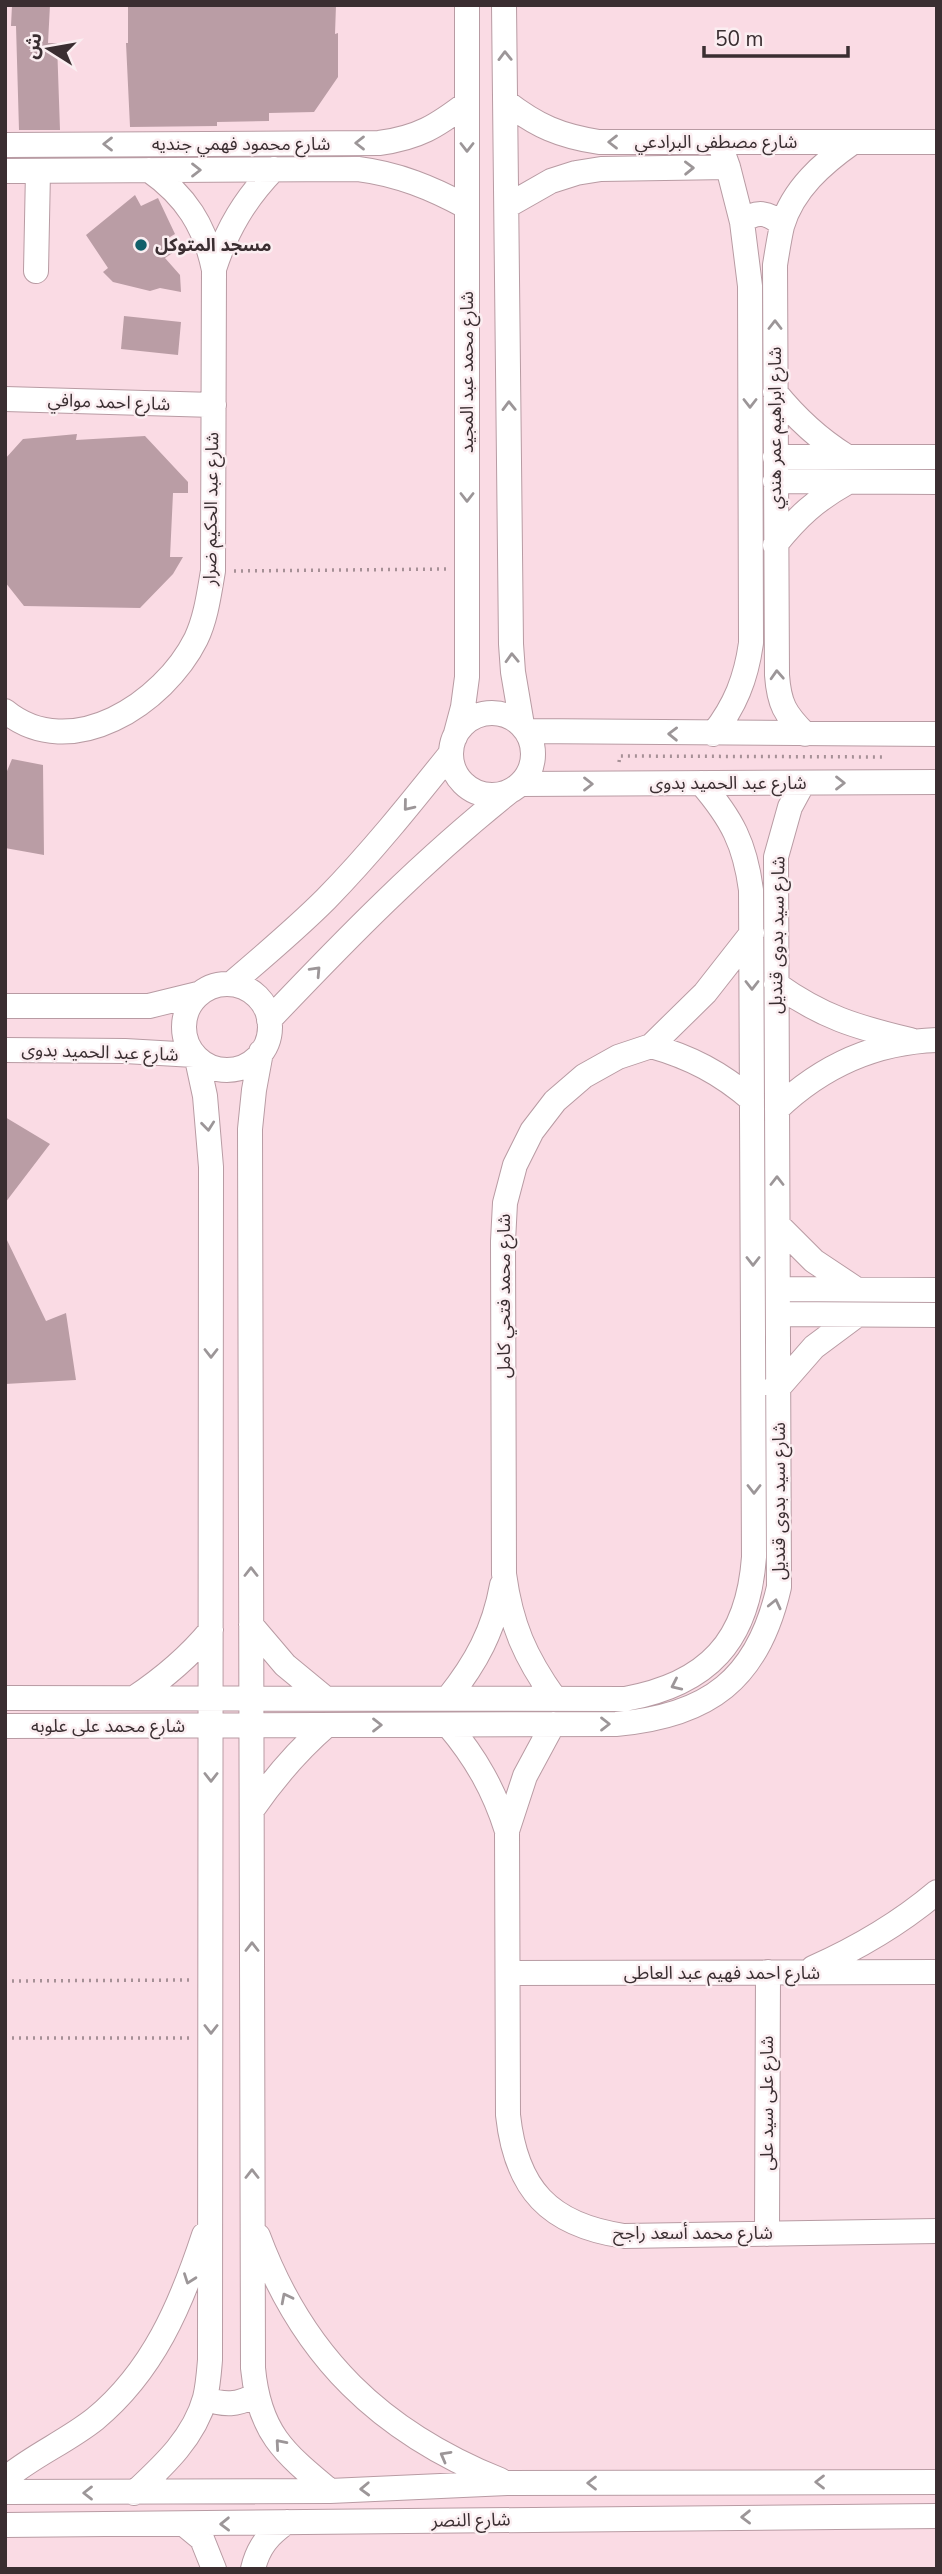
<svg xmlns="http://www.w3.org/2000/svg" width="942" height="2574" viewBox="0 0 942 2574" font-family="'Nunito Sans','Noto Sans Arabic',sans-serif">
  <style>
    .building { fill: #ba9da5 }
    .lines { fill: none; stroke-linecap: round; stroke-linejoin: round }
    .minor-casing { stroke: #b89ba3; stroke-width: 26 }
    .path { stroke: #a69096; stroke-width: 3.5; stroke-dasharray: 2 5; stroke-linecap: butt }
    .minor { stroke: #fff; stroke-width: 24 }
    .oneway { stroke: #9c9698 }
    .poi-dot { fill: #12606a; stroke: #fbeef1; stroke-width: 2.5 }
    .labels { text-anchor: middle; dominant-baseline: central; stroke-width: 5; stroke-linejoin: round; paint-order: stroke }
    .street-label { font-size: 18px; fill: #3a2e31; stroke: #fbeef1 }
    .poi-label { font-size: 18px; font-weight: bold; fill: #3a2e31; stroke: #fbeef1; text-anchor: start }
  </style>
  <rect width="100%" height="100%" fill="#fadbe4"/>
  <path class="building" d="M12,5H50L48,43H57L60,130H19L16,26H11Z
    M128,5H336L335,34L338,33V77L314,112L269,113V121L217,122V126L130,127L126,43H128Z
    M135,195L141,206L158,198L175,234L165,240L174,252L165,258L180,275L181,292L160,288L150,291L113,282L103,272L108,268L86,235Z
    M124,316L181,322L178,355L121,349Z
    M77,434L76,440L145,436L188,482V493H173L170,557H183L173,574L140,608L24,606L5,582V459L23,439Z
    M12,759L43,765L44,855L5,848V776Z
    M5,1117L50,1144L5,1203Z
    M5,1236L46,1321L66,1313L76,1380L5,1384Z"/>
  <g class="lines">
    <defs>
      <path id="minor" d="M504,5L511,644L513,672L522,725
        M506,102C537,126 560,136 599,142H937
        M5,145L379,143C418,138 437,126 467,103
        M5,171L358,169C398,174 432,188 467,207
        M507,206L551,181L576,173L601,169L728,167
        M742,222C756,210 769,212 782,225
        M214,269C227,229 245,199 274,169
        M36,271L38,171
        M775,392C796,418 817,438 846,456
        M5,399L214,405
        M775,457H937
        M775,481L937,482
        M775,545C798,516 816,500 848,482
        M5,711C71,765 164,703 196,639C206,618 209,594 213,571L214,270C205,226 186,196 149,170
        M451 754a41 41 0 1 1 82 0a41 41 0 1 1-82 0Z
        M527,731L937,734
        M713,734C735,706 746,679 751,643L750,286L742,222L728,167L719,142
        M805,734C785,714 779,704 777,675L775,265C777,253 779,239 782,226C793,189 823,163 853,142
        M455,737L463,707L467,677V5
        M520,784L937,782
        M231,984C264,956 296,929 326,899C371,853 411,803 451,753
        M776,984C822,1017 856,1027 910,1040
        M184 1027a43 43 0 1 1 86 0a43 43 0 1 1-86 0Z
        M5,1006H149L198,994
        M269,1020C346,939 422,861 510,791
        M651,1046C690,1057 721,1073 752,1100
        M5,1050L125,1051L194,1055
        M261,1052L254,1090L250,1129L253,2368C259,2432 283,2452 330,2491
        M777,1109C822,1066 874,1042 937,1040
        M778,1225L814,1261L856,1289
        M778,1289L937,1290
        M778,1314L937,1315
        M775,1387H779L814,1347L857,1315
        M251,1625L285,1665L325,1698
        M5,1698L625,1699C708,1684 748,1641 754,1557L751,890C745,844 732,819 701,783
        M134,1698C164,1678 188,1658 211,1630
        M448,1698C476,1663 494,1630 502,1585
        M555,1699C525,1657 511,1625 504,1574L503,1241L505,1203L515,1165L532,1131L555,1101L584,1076L618,1057L651,1046L705,993L752,933
        M553,1724L525,1776L507,1831L508,2115C516,2189 549,2225 624,2236L937,2231
        M448,1725C476,1758 494,1790 507,1831
        M5,1726L616,1724C709,1716 758,1679 779,1587L776,857L790,807L803,783
        M252,1810C274,1778 297,1751 327,1725
        M813,1968C858,1948 899,1924 937,1892
        M508,1973L937,1972
        M767,2234L768,1972
        M258,2236C303,2357 381,2432 500,2480
        M205,2398C224,2406 238,2405 256,2395
        M5,2479C32,2456 66,2442 95,2419C153,2371 181,2305 204,2235
        M5,2492L330,2491L507,2483L937,2482
        M134,2493C163,2466 194,2438 205,2398C208,2386 209,2372 210,2360L211,1167L205,1096L197,1059
        M5,2525L937,2516
        M185,2525L202,2539L214,2569
        M253,2569C258,2547 269,2534 287,2522"/>
    </defs>
    <use href="#minor" class="minor-casing"/>
    <path class="path" d="M234,571L447,569
      M619,762L620,756L886,757
      M5,1981L191,1980
      M5,2038H191"/>
    <use href="#minor" class="minor"/>
  </g>
  <defs><path id="oneway-chevron" d="M-2-3.5L2.5 0L-2 3.5" fill="none" stroke-width="1.6" stroke-linecap="round" stroke-linejoin="round" transform="scale(1.75)"/></defs>
  <g class="oneway">
    <use href="#oneway-chevron" transform="translate(505 56) rotate(-91)"/>
    <use href="#oneway-chevron" transform="translate(613 142) rotate(-180)"/>
    <use href="#oneway-chevron" transform="translate(360 143) rotate(-180)"/>
    <use href="#oneway-chevron" transform="translate(108 144) rotate(180)"/>
    <use href="#oneway-chevron" transform="translate(467 147) rotate(90)"/>
    <use href="#oneway-chevron" transform="translate(689 168) rotate(-1)"/>
    <use href="#oneway-chevron" transform="translate(196 170)"/>
    <use href="#oneway-chevron" transform="translate(775 325) rotate(-90)"/>
    <use href="#oneway-chevron" transform="translate(750 403) rotate(90)"/>
    <use href="#oneway-chevron" transform="translate(509 406) rotate(-91)"/>
    <use href="#oneway-chevron" transform="translate(467 497) rotate(90)"/>
    <use href="#oneway-chevron" transform="translate(512 658) rotate(-92)"/>
    <use href="#oneway-chevron" transform="translate(777 675) rotate(-93)"/>
    <use href="#oneway-chevron" transform="translate(673 734) rotate(-179)"/>
    <use href="#oneway-chevron" transform="translate(840 783)"/>
    <use href="#oneway-chevron" transform="translate(588 784)"/>
    <use href="#oneway-chevron" transform="translate(408 806) rotate(129)"/>
    <use href="#oneway-chevron" transform="translate(316 971) rotate(-47)"/>
    <use href="#oneway-chevron" transform="translate(752 985) rotate(90)"/>
    <use href="#oneway-chevron" transform="translate(208 1126) rotate(84)"/>
    <use href="#oneway-chevron" transform="translate(777 1181) rotate(-90)"/>
    <use href="#oneway-chevron" transform="translate(753 1261) rotate(90)"/>
    <use href="#oneway-chevron" transform="translate(211 1353) rotate(90)"/>
    <use href="#oneway-chevron" transform="translate(754 1489) rotate(90)"/>
    <use href="#oneway-chevron" transform="translate(251 1572) rotate(-90)"/>
    <use href="#oneway-chevron" transform="translate(775 1604) rotate(-77)"/>
    <use href="#oneway-chevron" transform="translate(676 1685) rotate(155)"/>
    <use href="#oneway-chevron" transform="translate(605 1724)"/>
    <use href="#oneway-chevron" transform="translate(377 1725)"/>
    <use href="#oneway-chevron" transform="translate(211 1777) rotate(90)"/>
    <use href="#oneway-chevron" transform="translate(252 1947) rotate(-90)"/>
    <use href="#oneway-chevron" transform="translate(211 2029) rotate(90)"/>
    <use href="#oneway-chevron" transform="translate(252 2174) rotate(-90)"/>
    <use href="#oneway-chevron" transform="translate(189 2279) rotate(110)"/>
    <use href="#oneway-chevron" transform="translate(286 2298) rotate(-117)"/>
    <use href="#oneway-chevron" transform="translate(280 2444) rotate(-131)"/>
    <use href="#oneway-chevron" transform="translate(445 2456) rotate(-151)"/>
    <use href="#oneway-chevron" transform="translate(820 2482) rotate(180)"/>
    <use href="#oneway-chevron" transform="translate(592 2483) rotate(180)"/>
    <use href="#oneway-chevron" transform="translate(365 2489) rotate(178)"/>
    <use href="#oneway-chevron" transform="translate(88 2493) rotate(-180)"/>
    <use href="#oneway-chevron" transform="translate(746 2517) rotate(179)"/>
    <use href="#oneway-chevron" transform="translate(225 2524) rotate(179)"/>
  </g>
  <circle class="poi-dot" cx="141" cy="245" r="7"/>
  <g class="labels">
    <g class="street-label">
      <text x="716" y="142">شارع مصطفى البرادعي</text>
      <text x="241" y="144">شارع محمود فهمي جنديه</text>
      <text transform="translate(467 372) rotate(-90)">شارع محمد عبد المجيد</text>
      <text transform="translate(109 402) rotate(2)">شارع احمد موافي</text>
      <text transform="translate(775 428) rotate(-90)">شارع ابراهيم عمر هندي</text>
      <text transform="translate(211 509) rotate(-89)">شارع عبد الحكيم ضرار</text>
      <text x="728" y="783">شارع عبد الحميد بدوى</text>
      <text transform="translate(777 935) rotate(-89)">شارع سيد بدوى قنديل</text>
      <text transform="translate(100 1052) rotate(2)">شارع عبد الحميد بدوى</text>
      <text transform="translate(504 1296) rotate(-90)">شارع محمد فتحي كامل</text>
      <text transform="translate(779 1501) rotate(-90)">شارع سيد بدوى قنديل</text>
      <text x="108" y="1726">شارع محمد على علوبه</text>
      <text x="722" y="1973">شارع احمد فهيم عبد العاطى</text>
      <text transform="translate(767 2103) rotate(-90)">شارع على سيد على</text>
      <text x="693" y="2233">شارع محمد أسعد راجح</text>
      <text transform="translate(471 2520) rotate(-1)">شارع النصر</text>
    </g>
    <g class="poi-label">
      <text x="155" y="245">مسجد المتوكل</text>
    </g>
  </g>
  <rect width="942" height="2574" fill="none" stroke="#3a2e31" stroke-width="14"/>
  <g transform="translate(49 49) rotate(281)" stroke="#fbeef1" stroke-width="5" paint-order="stroke">
  <path d="M0-5L12 26L0 18L-12 26Z" fill="#3a2e31"/>
  <text y="-10" font-size="19" font-weight="bold" text-anchor="middle" fill="#3a2e31">ش</text>
  </g>
  <path d="M704 46v10h144v-10" fill="none" stroke="#3a2e31" stroke-width="3.5"/>
  <text x="715" y="46" font-size="21" fill="#3a2e31" stroke="#fbeef1" stroke-width="5" paint-order="stroke">50 m</text>
</svg>
